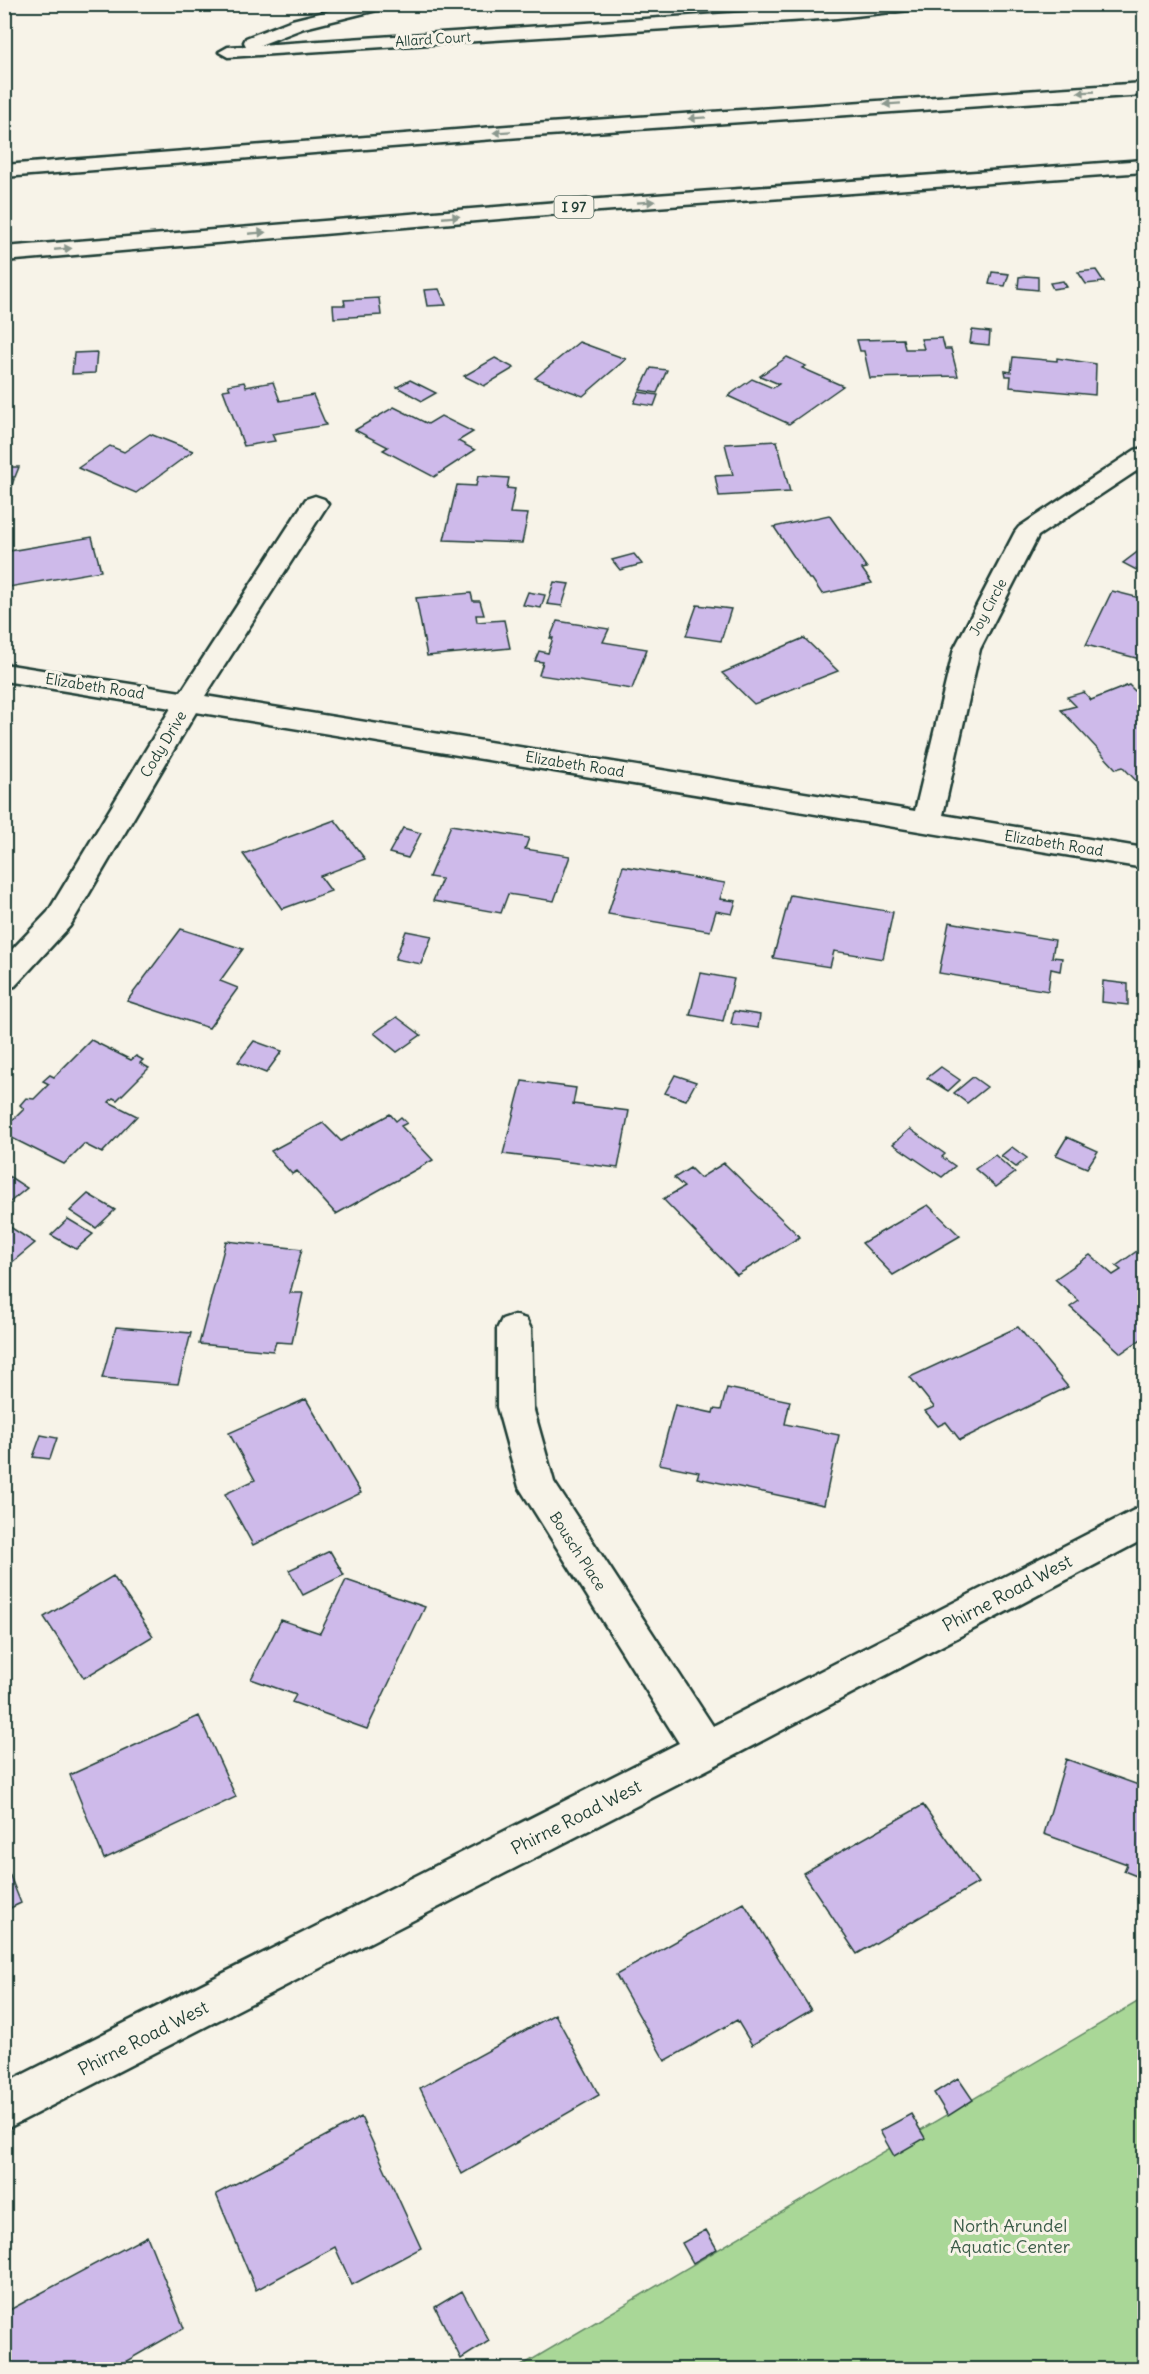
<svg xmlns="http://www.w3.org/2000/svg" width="1149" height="2374" viewBox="0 0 1149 2374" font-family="Delius,sans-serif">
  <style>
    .green { fill: #a9d797; stroke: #648a66; stroke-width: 1.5 }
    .building { fill: #cebaea; stroke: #1f3d34; stroke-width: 1.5 }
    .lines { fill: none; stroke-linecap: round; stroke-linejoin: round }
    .lane-casing { stroke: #1f3d34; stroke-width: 5 }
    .street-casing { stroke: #1f3d34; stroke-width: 5 }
    .highway-casing { stroke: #1f3d34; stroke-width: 5 }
    .lane { fill: #f7f3e8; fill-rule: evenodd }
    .street { fill: #f7f3e8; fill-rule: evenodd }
    .highway { fill: #f7f3e8; fill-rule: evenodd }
    .oneway { fill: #8b988e }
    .labels { text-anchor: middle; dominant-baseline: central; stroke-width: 6; stroke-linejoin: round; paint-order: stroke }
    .far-street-label { font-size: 14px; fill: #1f3d34; stroke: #f7f3e8 }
    .shield { fill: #f7f3e8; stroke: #60746a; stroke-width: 1.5 }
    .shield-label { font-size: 14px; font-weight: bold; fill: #1f3d34 }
    .street-label { font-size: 15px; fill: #1f3d34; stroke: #f7f3e8 }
    .near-street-label { font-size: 18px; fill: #1f3d34; stroke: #f7f3e8 }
    .near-park-label { font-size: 18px; fill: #3b5c48; stroke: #f7f3e8 }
  </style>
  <rect width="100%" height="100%" fill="#f7f3e8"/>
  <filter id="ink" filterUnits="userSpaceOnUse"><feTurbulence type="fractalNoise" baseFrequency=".0167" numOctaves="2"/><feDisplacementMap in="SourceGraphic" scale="12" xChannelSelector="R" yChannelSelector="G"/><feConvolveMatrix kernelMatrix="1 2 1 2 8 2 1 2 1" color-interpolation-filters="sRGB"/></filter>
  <g filter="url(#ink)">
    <path class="green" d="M1144,1998V2369H516Z"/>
    <path class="building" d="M1096,270L1104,282L1086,284L1078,272Z
      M992,272L1009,274L1005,286L989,284Z
      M1026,276L1038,277V290L1018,288L1019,277Z
      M1063,281L1067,287L1053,289L1050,283Z
      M439,289L446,305L427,306L424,290Z
      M379,298L381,315L334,318L333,305H345L344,300Z
      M972,330L990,332L989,345L970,343Z
      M942,338L945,349H951L958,376L870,378L864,351H860L857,340L903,339L905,349H924L921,339Z
      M579,342L626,359L583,396L535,378Z
      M97,352L95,373L72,374L74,353Z
      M787,357L806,366L802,368L843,386L789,424L728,396L752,379L773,388L779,384L760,376Z
      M1013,357L1057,361V358L1096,364L1095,395L1010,387L1011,376H1006L1005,371L1011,372Z
      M495,358L514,368L484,386L464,376Z
      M651,368L667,370L657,393L640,390Z
      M410,380L436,393L422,401L397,387Z
      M244,382L246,387L273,382L280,401L313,395L326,425L272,434L275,441L244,446L223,390L230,389L228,385Z
      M639,392L658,395L654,406L634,403Z
      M394,407L428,424L441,416L473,432L458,441L475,450L434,477L383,450L388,447L355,430Z
      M150,434L193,451L136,493L78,468L110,446L124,452Z
      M777,441L790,492L719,496L715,476L733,475L725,444Z
      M4,467H19L15,477H4Z
      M478,476L509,478L507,488L515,489L510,513L528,514L522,543L444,540L457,485L476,486Z
      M4,479H14L11,489H4Z
      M829,515L867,568L862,569L872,583L822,594L812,579H809L774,527Z
      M92,537L101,571L9,587L4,568V552Z
      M1144,547V574L1123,563Z
      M634,554L642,564L620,570L612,560Z
      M554,582L569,584L562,606L547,604Z
      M1112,591L1144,599V660L1086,645Z
      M528,592L545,595L541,608L523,605Z
      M471,593L473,601H480L484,615H476L477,622L504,620L510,648L427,656L416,598Z
      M697,605L731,609L721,641L686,636Z
      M557,621L609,629L603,642L647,649L632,689L539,675L543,662L535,661L539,651L548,653L553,638H550Z
      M804,638L838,671L754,704L722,673Z
      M1129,685L1144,700V710L1137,712L1144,720L1143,788L1123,767L1116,769L1061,710L1076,706L1067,697L1084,692L1091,700Z
      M335,820L365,859L320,876L331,891L282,909L243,854Z
      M451,825L529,838L525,849L570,856L554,901L508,894L501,913L433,901L442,879L429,877Z
      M403,828L421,833L408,858L389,853Z
      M623,866L725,883L720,899L736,901L732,914L716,911L710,931L608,914Z
      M790,895L893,912L883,959L834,951L830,967L773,958Z
      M949,922L1055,940L1052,957L1062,958L1060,971L1051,969L1048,991L939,973Z
      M181,929L243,949L220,981L238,988L209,1028L127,1001Z
      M406,931L432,936L421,964L395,959Z
      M701,973L734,979L723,1021L690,1015Z
      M1103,981L1128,984V1005L1102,1002Z
      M734,1011L760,1015L758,1028L731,1024Z
      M397,1017L421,1035L397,1052L374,1033Z
      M91,1040L131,1060L136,1056L143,1060L140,1063L149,1068L117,1100L113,1098L109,1102L137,1116L102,1153L84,1144L64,1164L4,1134V1127L8,1124L4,1122V1115L14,1119L24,1109L20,1105L26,1098L34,1099L49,1084L43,1081L50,1075L54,1077Z
      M254,1041L282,1051L266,1073L238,1062Z
      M941,1067L960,1080L948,1091L927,1078Z
      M675,1075L696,1082L686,1100L665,1093Z
      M973,1077L987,1087L967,1103L954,1093Z
      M522,1081L576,1088L573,1104L629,1111L618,1168L503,1154Z
      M390,1114L396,1121L401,1117L407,1123L401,1126L433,1160L336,1214L297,1171L292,1174L271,1151L323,1123L341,1141Z
      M910,1129L945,1154L942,1157L955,1166L942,1177L893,1144Z
      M1067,1137L1098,1151L1087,1168L1056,1155Z
      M1012,1147L1027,1158L1016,1167L1001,1156Z
      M995,1155L1015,1173L996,1187L975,1169Z
      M724,1163L800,1237L737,1275L663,1199L684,1187L674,1178L690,1168L700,1178Z
      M4,1173L27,1188L4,1207Z
      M88,1194L115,1210L96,1228L70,1211Z
      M928,1205L960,1236L893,1275L862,1243Z
      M68,1219L93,1234L76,1249L51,1235Z
      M4,1223L35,1243L4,1269Z
      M226,1241L302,1249L290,1293H303L292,1343L276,1342L273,1351L199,1344Z
      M1144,1246V1337L1121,1353L1070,1307L1079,1301L1055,1279L1090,1255L1113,1275L1121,1270L1116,1266Z
      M116,1327L191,1333L178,1384L102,1378Z
      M1018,1327L1068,1387L960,1440L946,1422L938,1426L925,1411L934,1407L910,1377Z
      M727,1388L790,1401L785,1424L839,1435L824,1505L697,1478L699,1472L659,1464L675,1405L713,1413L714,1409L721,1410Z
      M306,1399L361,1493L253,1545L225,1494L255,1480L229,1433Z
      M41,1435L57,1438L50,1459L33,1457Z
      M330,1551L344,1575L303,1595L289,1570Z
      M113,1576L153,1636L84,1678L44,1617Z
      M346,1580L425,1607L367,1729L292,1702L296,1695L251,1679L281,1620L320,1633Z
      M199,1716L236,1797L104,1859L70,1775Z
      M1066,1759L1144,1787V1901L1139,1899L1144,1879L1124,1871L1127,1864L1044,1834Z
      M923,1805L978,1883L857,1954L803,1873Z
      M4,1861L21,1903L4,1911Z
      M744,1903L811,2010L752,2045L737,2020L665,2061L616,1975Z
      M555,2014L599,2095L462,2174L420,2088Z
      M958,2078L973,2100L948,2116L934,2093Z
      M911,2114L925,2138L894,2156L880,2131Z
      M361,2117L421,2248L352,2285L335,2247L256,2290L216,2194Z
      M706,2230L717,2249L693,2263L682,2243Z
      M147,2236L184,2328L111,2370H13L4,2347V2313Z
      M462,2291L489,2341L461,2359L435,2307Z"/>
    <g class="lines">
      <defs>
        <path id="lane" d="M357,4H387L385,8L304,28L260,45L869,4H927L919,9L837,18L228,57L219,52L228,47L246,46L244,42L246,38L292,20Z"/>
        <path id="street" d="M1144,448V466L1038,536L980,649L943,815L1144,848V868L196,712L70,926L15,986L4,989V958L48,912L171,708L4,681V664L181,692L306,499L315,496L324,499L328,504L205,696L915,811L954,649L1015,532L1019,527L1135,450Z
          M514,1315L526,1319L531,1329L533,1407L554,1482L713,1726L1144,1505V1539L720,1763L4,2130V2084L679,1743L519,1487L497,1407V1329L502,1319Z"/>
        <path id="highway" d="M1144,83V95L534,136L4,177V165L534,124Z
          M1144,160V172L558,214L4,261V247L558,202Z"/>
      </defs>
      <use href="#lane" class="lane-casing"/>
      <use href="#street" class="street-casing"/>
      <use href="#highway" class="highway-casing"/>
      <use href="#lane" class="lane"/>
      <use href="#street" class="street"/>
      <use href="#highway" class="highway"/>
    </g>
    <defs><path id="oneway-solid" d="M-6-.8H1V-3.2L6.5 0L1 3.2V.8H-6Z" transform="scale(1.5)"/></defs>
    <g class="oneway">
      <use href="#oneway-solid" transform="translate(1086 92) rotate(177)"/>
      <use href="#oneway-solid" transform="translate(892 104) rotate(176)"/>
      <use href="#oneway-solid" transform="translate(697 118) rotate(176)"/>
      <use href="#oneway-solid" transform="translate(502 132) rotate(176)"/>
      <use href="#oneway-solid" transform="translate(646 202) rotate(-4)"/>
      <use href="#oneway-solid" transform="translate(451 217) rotate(-5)"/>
      <use href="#oneway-solid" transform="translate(257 233) rotate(-5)"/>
      <use href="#oneway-solid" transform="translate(63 249) rotate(-5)"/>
    </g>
  </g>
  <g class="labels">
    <g class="far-street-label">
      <text transform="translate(433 39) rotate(-4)">Allard Court</text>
      <text transform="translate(988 607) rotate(-62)">Joy Circle</text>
    </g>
    <rect class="shield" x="554.5" y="196" width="39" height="22" rx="4.5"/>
    <g class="shield-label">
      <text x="574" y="207">I 97</text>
    </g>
    <g class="street-label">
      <text transform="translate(95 686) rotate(9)">Elizabeth Road</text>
      <text transform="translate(163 744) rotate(-59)">Cody Drive</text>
      <text transform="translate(575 764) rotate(9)">Elizabeth Road</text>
      <text transform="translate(1054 843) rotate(9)">Elizabeth Road</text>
      <text transform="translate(578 1551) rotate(57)">Bousch Place</text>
    </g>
    <g class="near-street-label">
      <text transform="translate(1007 1593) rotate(-28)">Phirne Road West</text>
      <text transform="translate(576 1817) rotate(-27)">Phirne Road West</text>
      <text transform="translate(143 2038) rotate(-27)">Phirne Road West</text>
    </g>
    <g class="near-park-label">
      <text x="1010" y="2225">North Arundel<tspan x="1010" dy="21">Aquatic Center</tspan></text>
    </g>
  </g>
  <rect width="1149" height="2374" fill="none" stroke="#f7f3e8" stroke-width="24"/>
  <rect x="12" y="12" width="1125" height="2350" fill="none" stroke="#1f3d34" stroke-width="2" filter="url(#ink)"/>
</svg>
